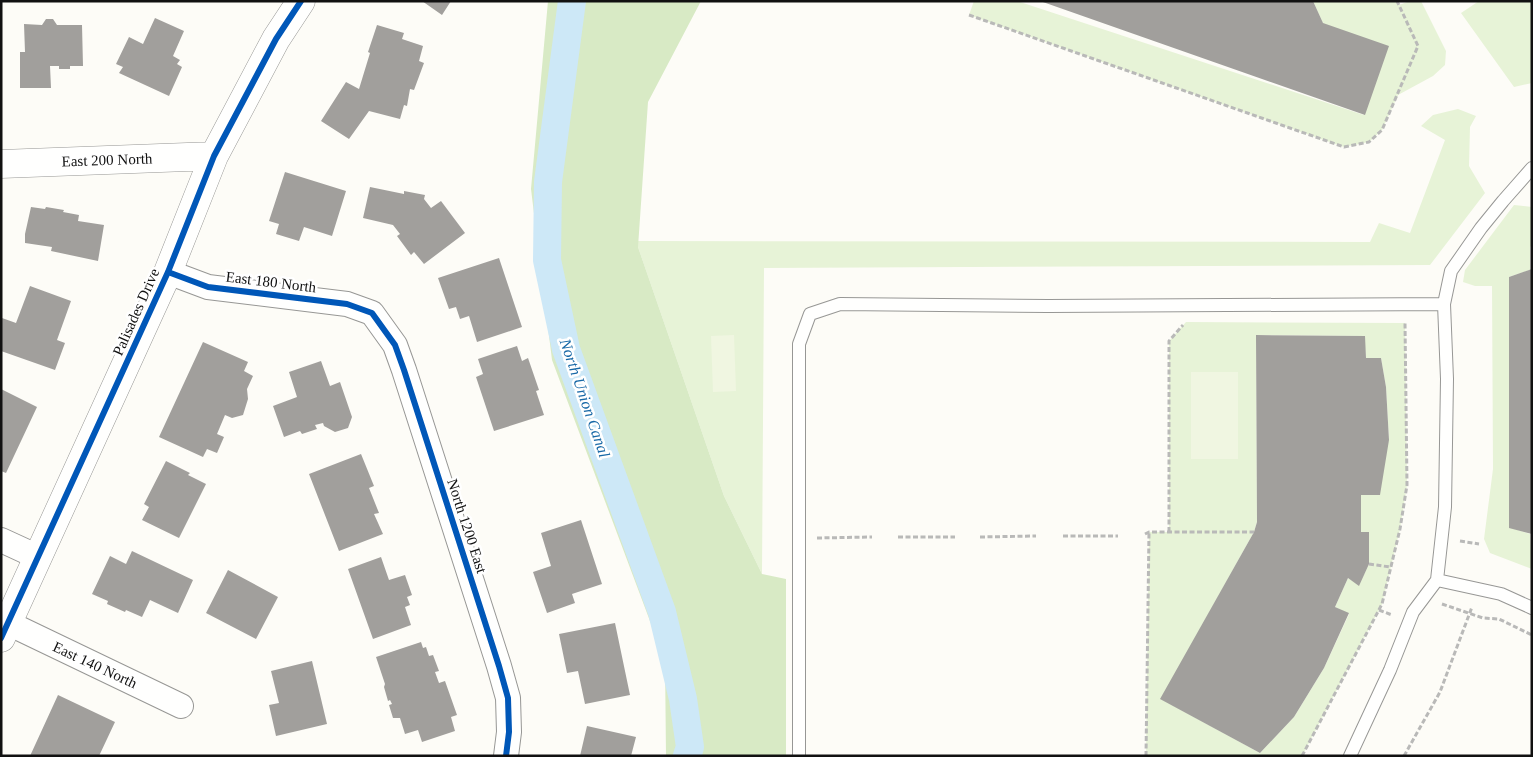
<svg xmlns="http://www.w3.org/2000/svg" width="1533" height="757" viewBox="0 0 1533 757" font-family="Georgia,serif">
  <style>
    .green { fill: #e7f3d7; fill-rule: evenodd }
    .forest { fill: #d8eac5 }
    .pitch { fill: #f0f6e1 }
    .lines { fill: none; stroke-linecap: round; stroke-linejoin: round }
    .canal { stroke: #cde8f7; stroke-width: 28 }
    .building { fill: #a19f9c }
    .service-casing { stroke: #979795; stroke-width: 14 }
    .minor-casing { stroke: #979795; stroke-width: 26 }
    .tertiary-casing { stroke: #979795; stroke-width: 29 }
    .path { stroke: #b9b9b8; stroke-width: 3; stroke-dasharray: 5 2.5; stroke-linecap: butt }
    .service { stroke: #fffffe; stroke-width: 12 }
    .minor { stroke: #fffffe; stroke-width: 24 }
    .tertiary { stroke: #fffffe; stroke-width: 28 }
    .cycleway-casing { stroke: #fff; stroke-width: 9 }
    .cycleway { stroke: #0057b8; stroke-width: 6 }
    .labels { text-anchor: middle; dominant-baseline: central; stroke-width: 5; stroke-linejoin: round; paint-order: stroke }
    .street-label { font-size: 15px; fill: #111; stroke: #fff }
    .water-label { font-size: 16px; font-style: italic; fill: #1768a6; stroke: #fff }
  </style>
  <rect width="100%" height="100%" fill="#fdfcf7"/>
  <path class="green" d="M974,1H1017L1364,115L1313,1H1397L1399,5L1410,1H1421L1446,51L1445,65L1433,76L1398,95L1382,130L1369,142L1344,147L969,15Z
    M1479,1H1532V83L1514,87L1461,13Z
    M1458,109L1476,116L1470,127L1469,166L1485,193L1430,265L764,268L762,574L724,496L638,247V241L1370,242L1379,223L1410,233L1445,140L1421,126L1433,115Z
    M1514,205L1532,207V245L1530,247V270L1509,277V527L1530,534L1532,569L1490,553L1484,539L1493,469L1492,286H1475L1463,282L1465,270Z
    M1186,322L1405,323L1407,485L1400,529L1382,604L1302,756H1146L1149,532H1169V341ZM1256,335L1364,336L1366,358H1381L1386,387L1389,440L1361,495V532L1369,533V564L1359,585L1348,578L1335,607L1349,614L1324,668L1294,717L1260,753L1161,699L1254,532L1257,522Z"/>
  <path class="forest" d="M548,1H701L648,102L638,247L724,496L762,574L786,579V756H666L665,661L552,360L531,189Z"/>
  <path class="pitch" d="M734,335L736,391L713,392L711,336Z
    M1191,372H1238V459H1191Z"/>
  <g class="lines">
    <path class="canal" d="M572,1L548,182L547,260L566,349L662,612L683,699L690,747L687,756"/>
  </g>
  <path class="building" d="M422,1H451L442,15Z
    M1040,1H1313L1323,23L1389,46L1365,115Z
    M155,18L184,31L173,56L180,60L177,64L182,67L169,96L119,73L123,67L116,64L129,37L143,44Z
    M46,19H53L57,25H82L83,66H70V69H59V66H50L51,88H20V52H25L24,24L42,25Z
    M377,25L404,33L402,39L423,46L419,61L424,63L414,90L410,89L407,106L404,105L400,119L369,111L349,139L321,121L346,82L359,89L370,53L368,52Z
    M285,172L346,191L332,236L304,227L299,241L276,234L279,224L269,221Z
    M370,187L404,194V191L425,195L424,199L431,208L441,201L465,233L424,264L414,252L411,255L397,236L400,234L393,225L363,218Z
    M31,207L45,209L46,207L64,210L63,212L79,215L78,221L104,225L98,261L51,251L52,247L25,243V234Z
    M499,258L522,327L477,342L469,316L460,319L456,307L449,309L438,278Z
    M1532,269V534L1509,528V277Z
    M30,286L71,301L57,340L65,343L55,370L1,351L2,318L16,323Z
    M1256,335L1365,336L1366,358H1381L1386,387L1389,440L1380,495H1361V532H1369V564L1359,586L1348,578L1335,607L1349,613L1324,668L1294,717L1260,753L1160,699L1254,532L1257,522Z
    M203,342L248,362L244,371L253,376L247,389L248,399L243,415L232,418L225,415L217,434L224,437L217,453L207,449L203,457L159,437Z
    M517,346L522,361L528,358L539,390L536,391L544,415L494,431L476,377L483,374L478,359Z
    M321,361L330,386L340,382L352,417L348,428L335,432L324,426L323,423L315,425L317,429L302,434L300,431L284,437L273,406L297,397L289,372Z
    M1,389L37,407L6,473L1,471Z
    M361,454L374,486L369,488L379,513L374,514L383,534L339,551L309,474Z
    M166,461L190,473L188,475L206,484L179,538L142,520L149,507L144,504Z
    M581,520L602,584L572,594L575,603L547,613L533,572L551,566L541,533Z
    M132,551L193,580L178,613L150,600L142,617L126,610L125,612L107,604L108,601L92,594L110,556L126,564Z
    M381,557L389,580L405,575L412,595L407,597L410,605L405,607L411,625L373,639L348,569Z
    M228,570L278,597L256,639L206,613Z
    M615,623L630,695L585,704L578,671L567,673L559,634Z
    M421,642L423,648L426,647L429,656L433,655L439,671L435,672L439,683L445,681L457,715L451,717L455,731L422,742L418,730L405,734L400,718H393L389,705L392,704L390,700L388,701L384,687L385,684L376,657Z
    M312,661L327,724L276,736L269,705L279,703L271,671Z
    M58,695L115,722L99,756H30Z
    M587,726L636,737L631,756H580Z"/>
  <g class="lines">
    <defs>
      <path id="service" d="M1437,580L1501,594L1532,608
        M799,756V344L810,314L840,304L1048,306L1444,304
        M1350,756L1390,670L1413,612L1437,580L1445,507L1447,379L1444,304L1451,271L1481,228L1503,201L1532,168"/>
      <path id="minor" d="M168,272L208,287L347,304L372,313L395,345L404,370L499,666L508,698L509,732L506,756
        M1,540L38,557
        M8,623L181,706"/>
      <path id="tertiary" d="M1,164L214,156
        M1,638L168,272L214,156L276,39L301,1"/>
    </defs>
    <use href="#service" class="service-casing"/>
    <use href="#minor" class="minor-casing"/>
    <use href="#tertiary" class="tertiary-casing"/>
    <path class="path" d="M969,15L1344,147L1369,142L1382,130L1418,46L1397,1
      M1169,532V341L1183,325
      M1145,534L1149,532H1254
      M1063,536H1118
      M898,537H955
      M980,537L1036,536
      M817,538L872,537
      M1460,541L1479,544
      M1369,564L1390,567
      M1442,604L1483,618L1499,619L1532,635
      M1379,610L1392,615
      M1146,756L1149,532
      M1302,756L1382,604L1400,529L1407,485L1405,323
      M1404,756L1440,692L1472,607"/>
    <use href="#service" class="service"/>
    <use href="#minor" class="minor"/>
    <use href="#tertiary" class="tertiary"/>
    <defs>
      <path id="cycleway" d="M168,272L208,287L347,304L372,313L395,345L404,370L499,666L508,698L509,732L506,756
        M1,638L168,272L214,156L276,39L301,1"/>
    </defs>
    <use href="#cycleway" class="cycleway-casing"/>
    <use href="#cycleway" class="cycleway"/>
  </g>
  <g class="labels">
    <g class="street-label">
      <text transform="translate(107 160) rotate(-2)">East 200 North</text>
      <text transform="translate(271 282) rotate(7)">East 180 North</text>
      <text transform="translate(136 312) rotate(-66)">Palisades Drive</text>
      <text transform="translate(467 526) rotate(72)">North 1200 East</text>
      <text transform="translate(95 665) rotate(25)">East 140 North</text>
    </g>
    <g class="water-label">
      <text transform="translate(585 398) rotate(71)">North Union Canal</text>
    </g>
  </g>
  <rect width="1533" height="757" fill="none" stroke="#111111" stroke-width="5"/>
</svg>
